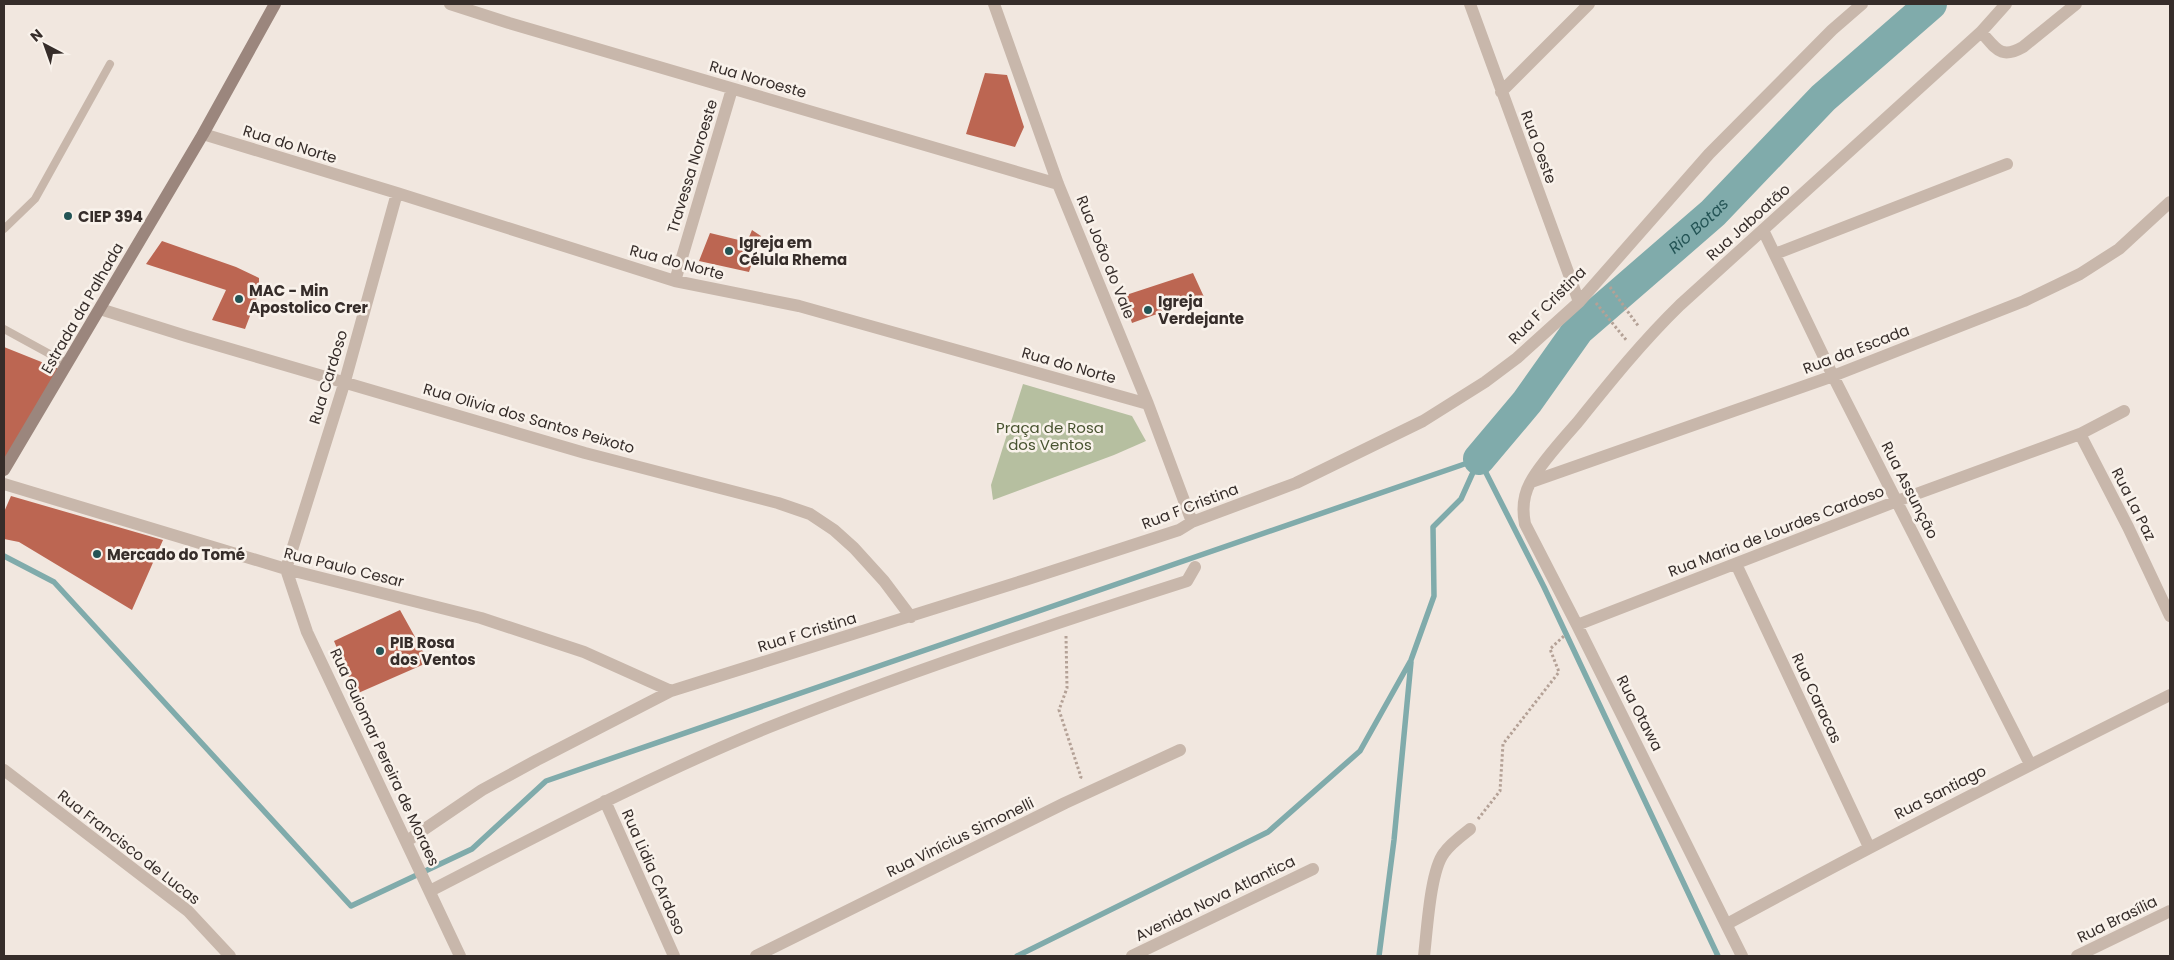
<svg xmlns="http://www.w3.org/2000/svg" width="2174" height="960" viewBox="0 0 2174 960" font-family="Poppins,sans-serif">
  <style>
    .green { fill: #b6bfa0 }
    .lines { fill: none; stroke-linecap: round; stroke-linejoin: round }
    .stream { stroke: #80abab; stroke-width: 5.5 }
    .river { stroke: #80abab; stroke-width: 32 }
    .building { fill: #bc6652 }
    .path { stroke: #b4a196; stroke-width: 3; stroke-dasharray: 2.5 2.5; stroke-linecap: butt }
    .service { stroke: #c8b7ab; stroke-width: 8 }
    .minor { stroke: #c8b7ab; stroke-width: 12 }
    .secondary { stroke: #9b867d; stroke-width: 12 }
    .poi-dot { fill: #235455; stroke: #f9f2eb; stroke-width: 2 }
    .labels { text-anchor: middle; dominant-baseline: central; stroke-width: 5; stroke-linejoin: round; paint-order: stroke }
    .street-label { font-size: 15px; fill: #362d2a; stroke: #f9f2eb }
    .poi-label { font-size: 15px; font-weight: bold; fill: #362d2a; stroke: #f9f2eb; text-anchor: start }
    .park-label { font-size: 15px; fill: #485330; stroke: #f9f2eb }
    .water-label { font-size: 16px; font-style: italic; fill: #235455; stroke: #f9f2eb }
  </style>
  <rect width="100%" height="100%" fill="#f1e7df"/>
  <path class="green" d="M1023,384L1132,416L1146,441L1114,455L993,500L991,485Z"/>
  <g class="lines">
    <path class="stream" d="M1479,459L1544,587L1718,956
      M4,556L54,582L351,906L472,849L546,781L1479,459
      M1017,956L1268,832L1360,751L1411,660L1434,596L1433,527L1461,499L1479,459
      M1379,956L1394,840L1411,662"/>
    <path class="river" id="s1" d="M1479,459L1527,402L1578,330L1713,213L1823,98L1931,4"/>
  </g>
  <path class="building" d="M985,73L1007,75L1024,127L1015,147L966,134Z
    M752,230L761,236L749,272L699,261L710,233L747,242Z
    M162,241L236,267L259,278V292L245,329L212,320L226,290L146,264Z
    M1193,273L1204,297L1132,323L1123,296Z
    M4,347L59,369L4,465Z
    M11,496L163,540L132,610L19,542L4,539V512Z
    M400,610L429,662L356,694L334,641Z"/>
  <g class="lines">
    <path class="path" d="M1610,287L1639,327
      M1596,303L1627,341
      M1066,636L1067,688L1059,710L1081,777L1080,779
      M1478,819L1500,791L1503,744L1559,672L1550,649L1565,635"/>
    <path class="service" d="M4,229L35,199L110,64
      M4,329L68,364"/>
    <path class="minor" d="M450,4L509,23L1058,184
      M994,4L1058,184L1148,404L1192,522
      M1470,4L1579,302
      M1981,32C1996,48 2000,60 2023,47L2076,4
      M1501,92L1589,4
      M203,134L397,193L675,281L799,306L1148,404
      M397,193L345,381L286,569L307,632L460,956
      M1763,230L1833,376L2030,764
      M1775,254L2007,164
      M675,281L732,89
      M100,309L186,336L585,453L778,503L810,514L834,530L854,548L884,581L911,617
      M2080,434L2128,527L2170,616
      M1531,482L1833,376L2024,301L2080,274L2119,249L2170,202
      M4,484L286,569L481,618L584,652L671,691
      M1736,564L1869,847
      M1577,625L1897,501L2080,434L2124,411
      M4,770L188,911L230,956
      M605,801L674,956
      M407,841L482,790L537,760L671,691L1025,580L1179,530L1192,522L1296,483L1423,421L1485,382L1517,358L1579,302L1709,154L1832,30L1862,4
      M430,891C541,834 652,775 767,728C905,673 1046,626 1187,581L1195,567
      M1727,924C1874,844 2021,769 2170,695
      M756,956L1065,803L1180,750
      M1132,956L1313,869
      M1424,956C1427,932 1430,871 1444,853C1450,844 1461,836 1470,829
      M1742,956L1577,625L1525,524C1522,509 1523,496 1530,483C1540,464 1562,440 1577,423C1610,382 1642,342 1680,305L1981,32L2006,4
      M2077,956L2170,911"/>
    <path class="secondary" d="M4,470L203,134L275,4"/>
  </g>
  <g class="poi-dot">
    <circle cx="68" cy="216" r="5"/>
    <circle cx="729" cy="251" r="5"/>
    <circle cx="239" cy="299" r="5"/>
    <circle cx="1148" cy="310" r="5"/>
    <circle cx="97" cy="554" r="5"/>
    <circle cx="380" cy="651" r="5"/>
  </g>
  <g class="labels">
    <g class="street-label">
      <text transform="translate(758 79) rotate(16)">Rua Noroeste</text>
      <text transform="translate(290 144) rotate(17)">Rua do Norte</text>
      <text transform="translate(1539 147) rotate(70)">Rua Oeste</text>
      <text transform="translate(692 166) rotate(-73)">Travessa Noroeste</text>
      <text transform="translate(1748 222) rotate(-42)">Rua Jaboatão</text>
      <text transform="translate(1106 257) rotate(68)">Rua João do Vale</text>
      <text transform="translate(677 262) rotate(15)">Rua do Norte</text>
      <text transform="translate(1547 305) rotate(-45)">Rua F Cristina</text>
      <text transform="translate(82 308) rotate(-60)">Estrada da Palhada</text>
      <text transform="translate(1856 349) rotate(-21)">Rua da Escada</text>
      <text transform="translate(1069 365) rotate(16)">Rua do Norte</text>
      <text transform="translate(328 377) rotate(-73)">Rua Cardoso</text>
      <text transform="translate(529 418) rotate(16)">Rua Olivia dos Santos Peixoto</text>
      <text transform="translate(1910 490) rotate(63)">Rua Assunção</text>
      <text transform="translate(2134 504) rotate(63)">Rua La Paz</text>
      <text transform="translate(1190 506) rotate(-21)">Rua F Cristina</text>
      <text transform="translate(1776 531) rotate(-21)">Rua Maria de Lourdes Cardoso</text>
      <text transform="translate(344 567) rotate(14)">Rua Paulo Cesar</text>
      <text transform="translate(807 632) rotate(-17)">Rua F Cristina</text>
      <text transform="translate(1817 698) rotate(65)">Rua Caracas</text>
      <text transform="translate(1640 713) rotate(63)">Rua Otawa</text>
      <text transform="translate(385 757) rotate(65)">Rua Guiomar Pereira de Moraes</text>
      <text transform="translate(1940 792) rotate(-27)">Rua Santiago</text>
      <text transform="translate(960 837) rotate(-26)">Rua Vinícius Simonelli</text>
      <text transform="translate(129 847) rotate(38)">Rua Francisco de Lucas</text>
      <text transform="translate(654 872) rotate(66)">Rua Lidia CArdoso</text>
      <text transform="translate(1215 898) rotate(-26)">Avenida Nova Atlantica</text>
      <text transform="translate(2117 919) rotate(-26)">Rua Brasília</text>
    </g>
    <g class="poi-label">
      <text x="78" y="216">CIEP 394</text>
      <text x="739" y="242">Igreja em<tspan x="739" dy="17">Célula Rhema</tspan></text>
      <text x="249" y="290">MAC - Min<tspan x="249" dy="17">Apostolico Crer</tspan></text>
      <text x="1158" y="301">Igreja<tspan x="1158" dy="17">Verdejante</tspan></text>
      <text x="107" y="554">Mercado do Tomé</text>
      <text x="390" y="642">PIB Rosa<tspan x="390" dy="17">dos Ventos</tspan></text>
    </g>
    <g class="park-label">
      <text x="1050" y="427">Praça de Rosa<tspan x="1050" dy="17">dos Ventos</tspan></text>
    </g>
    <g class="water-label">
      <text stroke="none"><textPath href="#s1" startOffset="322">Rio Botas</textPath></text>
    </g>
  </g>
  <rect width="2174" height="960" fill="none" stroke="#362d2a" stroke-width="10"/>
  <g transform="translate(45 45) rotate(319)" stroke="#f9f2eb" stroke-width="4" paint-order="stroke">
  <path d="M0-4L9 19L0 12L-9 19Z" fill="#362d2a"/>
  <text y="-8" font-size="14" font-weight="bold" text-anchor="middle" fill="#362d2a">N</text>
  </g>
</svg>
